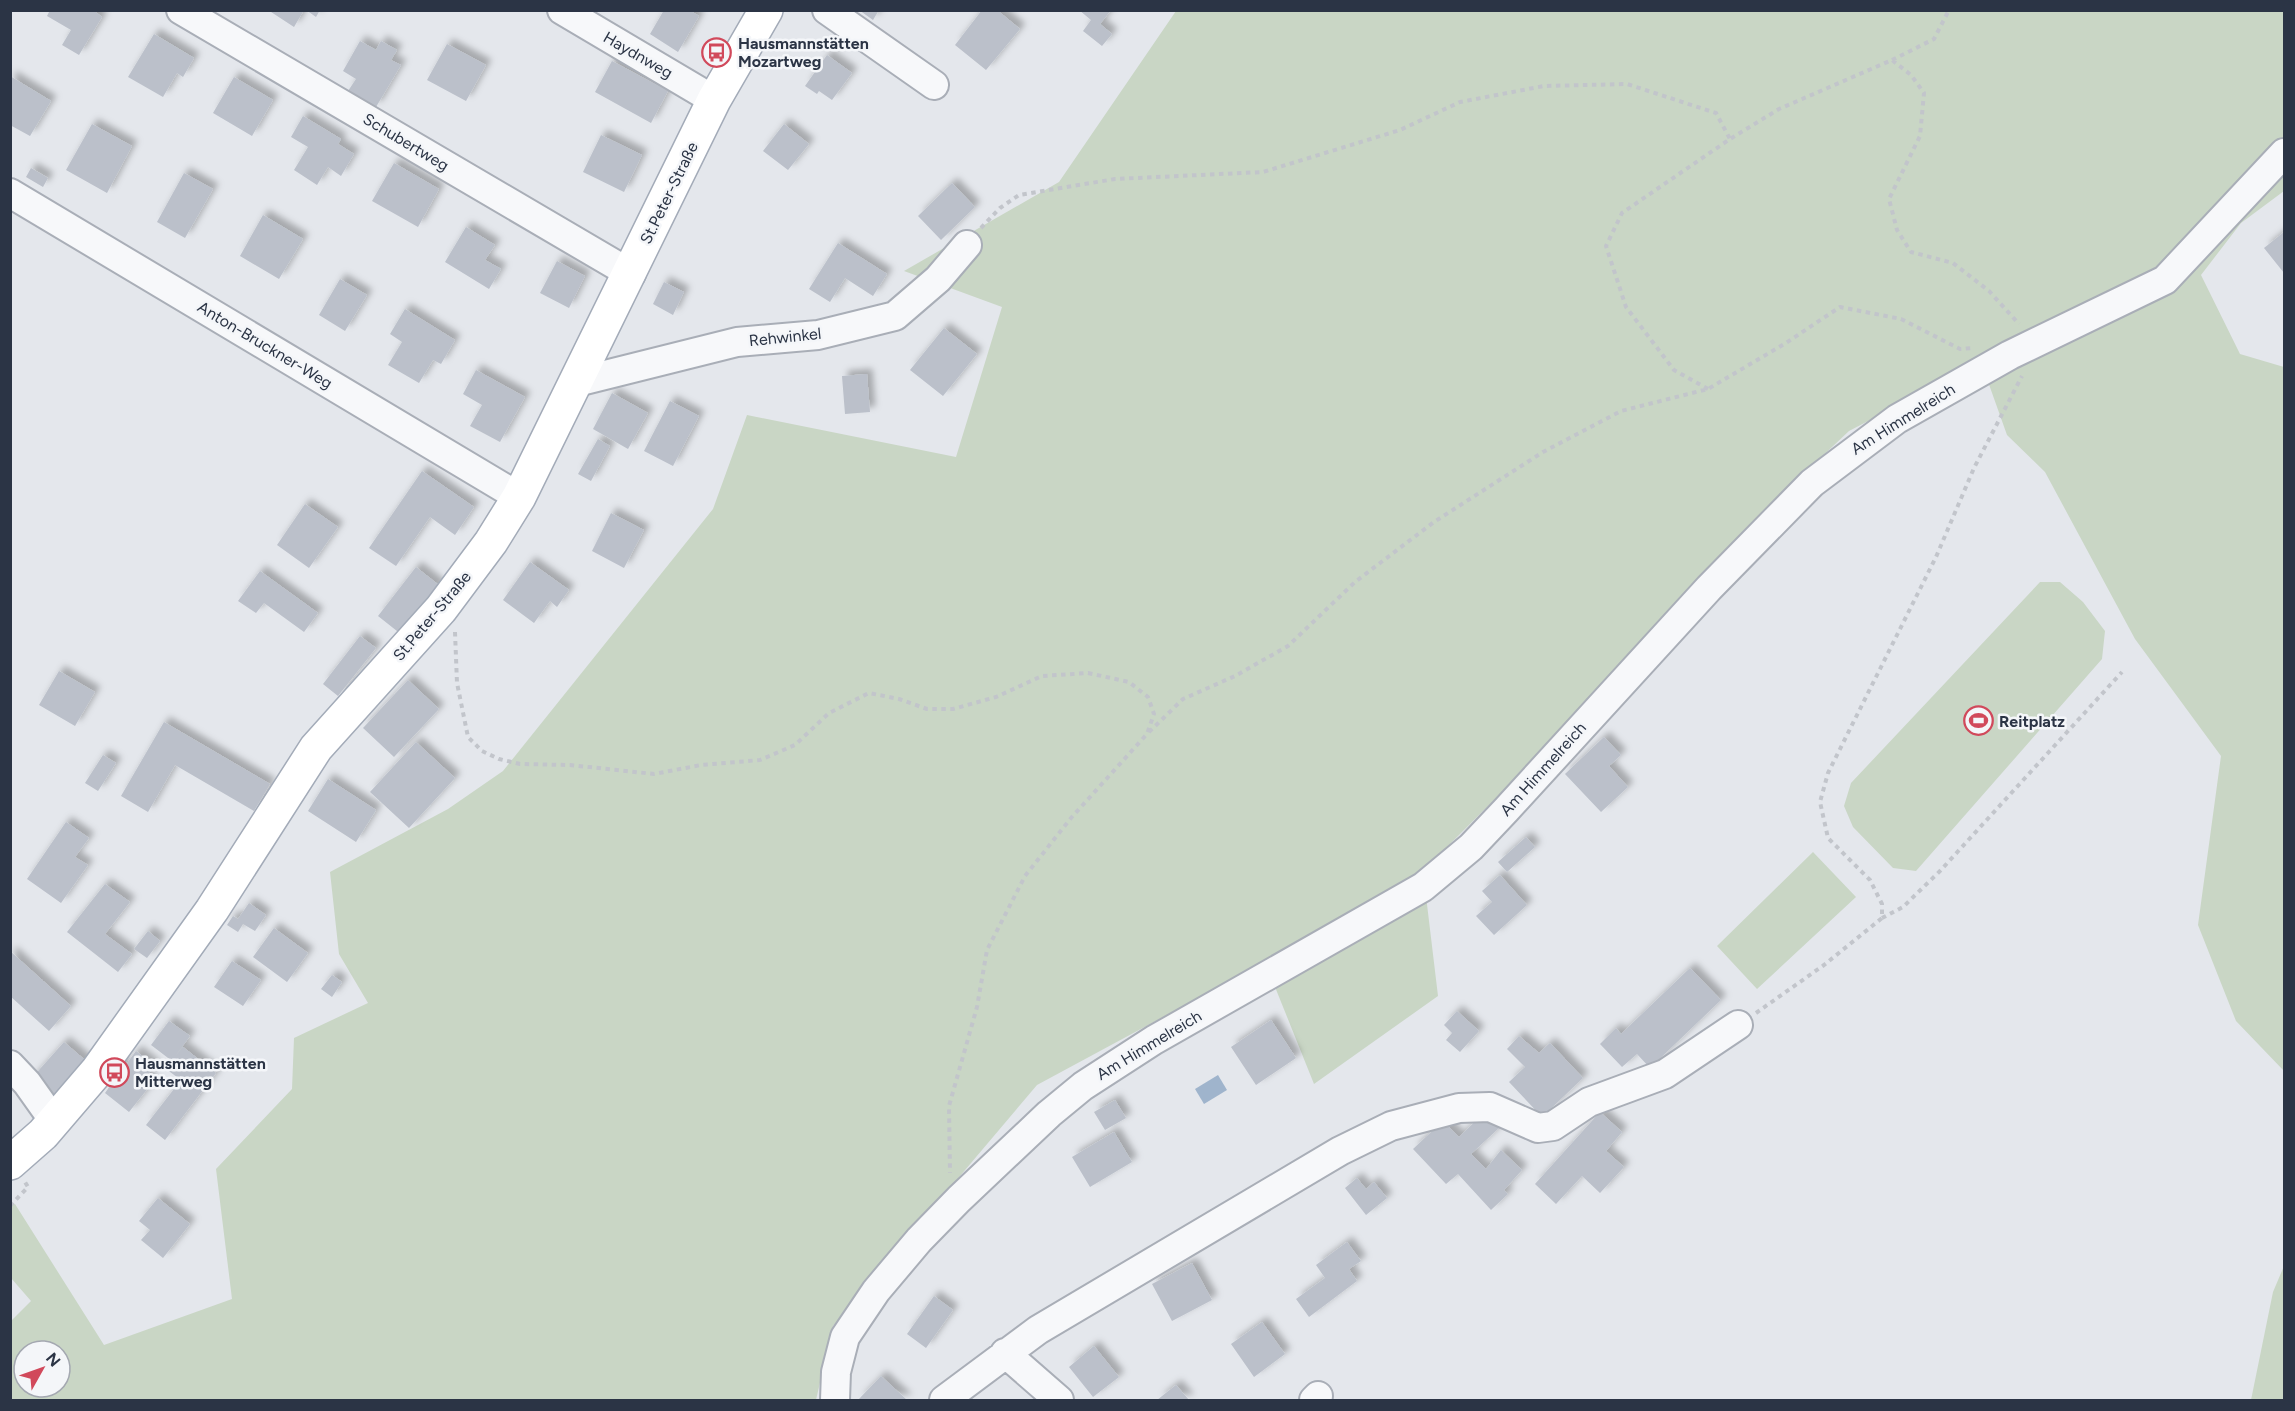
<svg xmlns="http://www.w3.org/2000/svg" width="2295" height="1411" viewBox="0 0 2295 1411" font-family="Figtree,sans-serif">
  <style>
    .green { fill: #c9d6c5; fill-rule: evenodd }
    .water { fill: #9fb4cc }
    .building { fill: #bbc0ca; filter: url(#shadow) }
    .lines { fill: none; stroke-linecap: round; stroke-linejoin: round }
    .minor-casing { stroke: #a9aeb7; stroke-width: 32 }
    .major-casing { stroke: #a3abb8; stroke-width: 36 }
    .path { stroke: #c2c5cb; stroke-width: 4; stroke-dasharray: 4.5 4.5; stroke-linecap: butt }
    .minor { stroke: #f7f8fa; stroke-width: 28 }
    .major { stroke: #fff; stroke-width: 33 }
    .labels { text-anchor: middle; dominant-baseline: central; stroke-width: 5; stroke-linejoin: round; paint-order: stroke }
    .poi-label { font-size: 16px; font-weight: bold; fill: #2b3445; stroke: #f4f6f9; text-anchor: start }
    .street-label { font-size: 16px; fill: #2b3445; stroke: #f4f6f9 }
  </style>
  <defs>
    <filter id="shadow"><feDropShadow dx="5.5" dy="-5.5" stdDeviation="3" flood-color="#0004"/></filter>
  </defs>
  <rect width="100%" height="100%" fill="#e4e7ec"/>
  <path class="green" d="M1176,11H2284V191L2241,223L2201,275L2240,354L2284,367V1071L2236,1021L2198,925L2221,756L2135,639L2045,472L2007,435L1981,362L1849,431L1744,530L1608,686L1423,871L1438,996L1314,1084L1265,962L1037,1085L833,1326L816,1400H11V1321L31,1301L11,1278L10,1206L15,1204L104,1345L232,1299L216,1169L292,1089L294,1038L368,1003L339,954L330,872L448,809L503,771L713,509L747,415L956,457L1002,307L904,271L1059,182ZM24,1351H60V1387H24Z
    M2040,582H2060L2083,602L2105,631L2102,659L1916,871L1893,868L1853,827L1844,806L1851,783Z
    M1813,852L1856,897L1757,989L1717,946Z
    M2284,1266V1400H2251L2273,1292Z"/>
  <path class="water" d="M1218,1075L1227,1090L1204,1104L1195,1089Z"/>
  <path class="building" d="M50,10H93L102,17L79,55L62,45L71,30L47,16Z
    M268,10H304L294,27Z
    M306,10H320L316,17Z
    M664,10H689L699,16L678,52L650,34Z
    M859,10H879L873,20Z
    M982,10H997L1020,29L986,70L955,45Z
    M1079,10H1111L1100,24L1112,34L1102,46L1083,31L1091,20Z
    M154,34L194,58L183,77L177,73L163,97L128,77Z
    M360,41L376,50L381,41L397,50L391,60L401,65L376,107L348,91L356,79L343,71Z
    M447,44L486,65L466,101L427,80Z
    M827,55L852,73L832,100L819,91L817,94L805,86Z
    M612,61L668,91L651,123L595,92Z
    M10,76L51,101L30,136L10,125Z
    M234,77L273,100L252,136L213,113Z
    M303,116L341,139L338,144L354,154L341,176L328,167L317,185L294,170L308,147L291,137Z
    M92,124L132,146L107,193L66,170Z
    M784,124L809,144L788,170L763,151Z
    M601,135L642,155L624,192L583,172Z
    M394,163L439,189L418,227L372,201Z
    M31,168L48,178L43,187L26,177Z
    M184,173L213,189L185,238L157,222Z
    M952,183L975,207L941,240L918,216Z
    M263,215L303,239L279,279L240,256Z
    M466,227L495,245L485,260L501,269L489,289L445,262Z
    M2284,232V273L2264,248Z
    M838,243L887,274L873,296L845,278L830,302L809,289Z
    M557,261L585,276L569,308L540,293Z
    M340,279L367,295L345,331L319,315Z
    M664,282L684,292L673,315L653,304Z
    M405,309L455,340L441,364L433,360L419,383L388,365L402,342L390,334Z
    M944,328L977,354L943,396L910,370Z
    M476,370L525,397L500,442L470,426L482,405L463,394Z
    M867,374L870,412L845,414L842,376Z
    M612,393L648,413L628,449L593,429Z
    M670,401L699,416L673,466L644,451Z
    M598,439L610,446L591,481L578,474Z
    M422,471L474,507L455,535L430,517L396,566L369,548Z
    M305,504L338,527L309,568L277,545Z
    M611,513L644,530L624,568L592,551Z
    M530,562L569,590L557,607L550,601L534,623L503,600Z
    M416,567L440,586L402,635L378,616Z
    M260,571L318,613L304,632L264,603L256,613L238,601Z
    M360,636L376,648L338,696L323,684Z
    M59,671L95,692L75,726L39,705Z
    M408,680L439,709L394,757L363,728Z
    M164,722L270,784L254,811L175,765L148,812L121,796Z
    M1604,737L1621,755L1609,766L1628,787L1601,812L1565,774Z
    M416,742L455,778L409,828L370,792Z
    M103,755L116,763L98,791L85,783Z
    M328,779L376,810L356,842L308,811Z
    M66,822L89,838L75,857L88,865L61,903L27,879Z
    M1526,837L1535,847L1507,872L1498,862Z
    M1500,875L1527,905L1494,935L1476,916L1492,902L1482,891Z
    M105,884L130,902L105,934L132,954L118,972L67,932Z
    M249,903L266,915L255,931L243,924L238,932L227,925L233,916L238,919Z
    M274,928L308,953L287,982L253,957Z
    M148,931L160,941L147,958L134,949Z
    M10,951L71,1006L49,1031L10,996Z
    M232,961L261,980L243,1006L214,987Z
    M1690,968L1721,1000L1650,1068L1637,1054L1622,1067L1600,1044L1616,1028L1621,1034Z
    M332,975L342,982L332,997L321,989Z
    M1457,1011L1479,1031L1460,1052L1446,1040L1452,1033L1444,1025Z
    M1271,1020L1296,1058L1256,1085L1231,1047Z
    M169,1021L190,1036L176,1055L183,1047L216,1073L165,1140L146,1125L181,1080L166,1069L172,1061L151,1045Z
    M1519,1036L1539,1053L1550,1043L1583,1078L1542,1117L1509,1082L1525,1067L1507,1049Z
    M64,1042L92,1066L59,1103L31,1079Z
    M136,1051L155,1066L146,1077L153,1082L129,1112L105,1093L115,1079L110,1076L121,1063L125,1066Z
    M1115,1100L1126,1118L1105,1130L1094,1112Z
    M1485,1112L1499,1128L1471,1154L1486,1169L1501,1150L1522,1170L1504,1190L1508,1194L1491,1210L1458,1174L1446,1184L1413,1149L1443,1121L1459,1137Z
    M1600,1112L1622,1132L1606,1151L1624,1167L1600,1193L1582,1176L1556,1204L1535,1184Z
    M1114,1132L1132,1162L1090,1187L1072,1157Z
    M1357,1178L1366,1189L1374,1182L1387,1198L1366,1215L1345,1188Z
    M158,1198L190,1224L163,1258L141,1240L150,1230L139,1221Z
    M1347,1242L1361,1261L1349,1269L1357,1281L1309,1317L1296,1299L1325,1278L1316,1265Z
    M1192,1263L1212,1300L1172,1321L1152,1284Z
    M934,1296L953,1310L926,1348L907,1334Z
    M1262,1322L1285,1354L1254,1377L1231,1344Z
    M1094,1346L1119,1377L1093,1397L1069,1367Z
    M881,1376L907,1400H858Z
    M1176,1385L1189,1400H1157Z"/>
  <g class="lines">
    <defs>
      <path id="minor" d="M181,10L631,274
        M562,10L714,100
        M827,10L934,85
        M10,193L519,497
        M577,382L737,342L818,335L895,316L938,279L967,245
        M10,1065L27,1083L54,1121
        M1005,1353L1059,1400
        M835,1400L836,1372L845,1337L876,1291L919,1240L959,1199L1049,1114L1083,1086L1154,1040L1423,887L1471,847L1506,810L1709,588L1812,483L1897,419L2010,355L2165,280L2284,153
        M944,1400L1038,1330L1340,1151L1391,1126L1459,1108L1490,1107L1538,1128L1553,1126L1589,1102L1665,1074L1738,1025
        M1314,1400L1318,1396"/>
      <path id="major" d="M10,1163L43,1134L97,1071L212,910L316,748L441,609L491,542L519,497L714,100L766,10"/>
    </defs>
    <use href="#minor" class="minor-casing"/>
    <use href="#major" class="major-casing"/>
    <path class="path" d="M1892,60L1934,39L1949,10
      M981,228L1000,208L1019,195L1115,179L1263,172L1400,130L1460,102L1544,86L1627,84L1716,113L1730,139
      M1708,389L1674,370L1626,307L1606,246L1622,213L1730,139L1779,109L1892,60L1911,75L1924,93L1920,136L1889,199L1897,230L1911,252L1953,263L1989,291L2019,324
      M455,632L457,683L468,737L482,751L499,759L520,764L570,765L654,774L701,765L760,760L795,745L829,713L869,693L899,699L927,709H953L996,697L1042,676L1088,673L1129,682L1148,697L1154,714L1147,734L1071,818L1025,876L987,950L977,1007L949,1106L950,1173
      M1149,732L1183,699L1235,676L1288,646L1355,582L1434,522L1543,452L1621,411L1708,389L1786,343L1840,307L1901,319L1960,349L1973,348
      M1882,918L1903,907L1940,871L2122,672
      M1756,1013L1824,965L1882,918V904L1870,880L1828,838L1820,802L1828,773L1936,557L1974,468L2022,376
      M10,1206L28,1187L25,1182"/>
    <use href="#minor" class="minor"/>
    <use href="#major" class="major"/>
  </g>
  <defs>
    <symbol id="bus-ring" viewBox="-11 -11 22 22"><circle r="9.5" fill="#f4f6f9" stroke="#d1495b" stroke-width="1.5"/><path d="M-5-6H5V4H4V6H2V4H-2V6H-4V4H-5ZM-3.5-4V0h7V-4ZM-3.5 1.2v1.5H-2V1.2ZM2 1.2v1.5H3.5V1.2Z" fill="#d1495b"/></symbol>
    <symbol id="stadium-ring" viewBox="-11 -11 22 22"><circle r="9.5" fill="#f4f6f9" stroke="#d1495b" stroke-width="1.5"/><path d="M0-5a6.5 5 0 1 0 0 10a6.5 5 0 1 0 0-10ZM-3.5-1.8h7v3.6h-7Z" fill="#d1495b"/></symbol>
  </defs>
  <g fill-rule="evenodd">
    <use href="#bus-ring" x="700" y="36" width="33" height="33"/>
    <use href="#stadium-ring" x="1962" y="704" width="33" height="33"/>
    <use href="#bus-ring" x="98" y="1056" width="33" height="33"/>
  </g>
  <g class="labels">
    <g class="poi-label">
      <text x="738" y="43">Hausmannstätten<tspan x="738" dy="18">Mozartweg</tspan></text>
      <text x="1999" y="721">Reitplatz</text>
      <text x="135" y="1063">Hausmannstätten<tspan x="135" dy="18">Mitterweg</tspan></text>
    </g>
    <g class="street-label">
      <text transform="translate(638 55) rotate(30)">Haydnweg</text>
      <text transform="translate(406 142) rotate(31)">Schubertweg</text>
      <text transform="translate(669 193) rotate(-64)">St.Peter-Straße</text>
      <text transform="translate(785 337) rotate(-6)">Rehwinkel</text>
      <text transform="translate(265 345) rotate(31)">Anton-Bruckner-Weg</text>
      <text transform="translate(1903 419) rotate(-32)">Am Himmelreich</text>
      <text transform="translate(432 616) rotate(-50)">St.Peter-Straße</text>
      <text transform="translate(1543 769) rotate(-48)">Am Himmelreich</text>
      <text transform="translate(1149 1045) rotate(-31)">Am Himmelreich</text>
    </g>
  </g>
  <rect width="2295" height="1411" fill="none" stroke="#2b3445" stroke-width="24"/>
  <g transform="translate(42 1369) rotate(50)"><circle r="28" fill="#f4f6f9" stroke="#a4a8b1" stroke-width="1.5"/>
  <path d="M0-4.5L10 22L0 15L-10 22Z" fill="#d1495b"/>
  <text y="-9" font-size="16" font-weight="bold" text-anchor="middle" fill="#2b3445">N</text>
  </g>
</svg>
